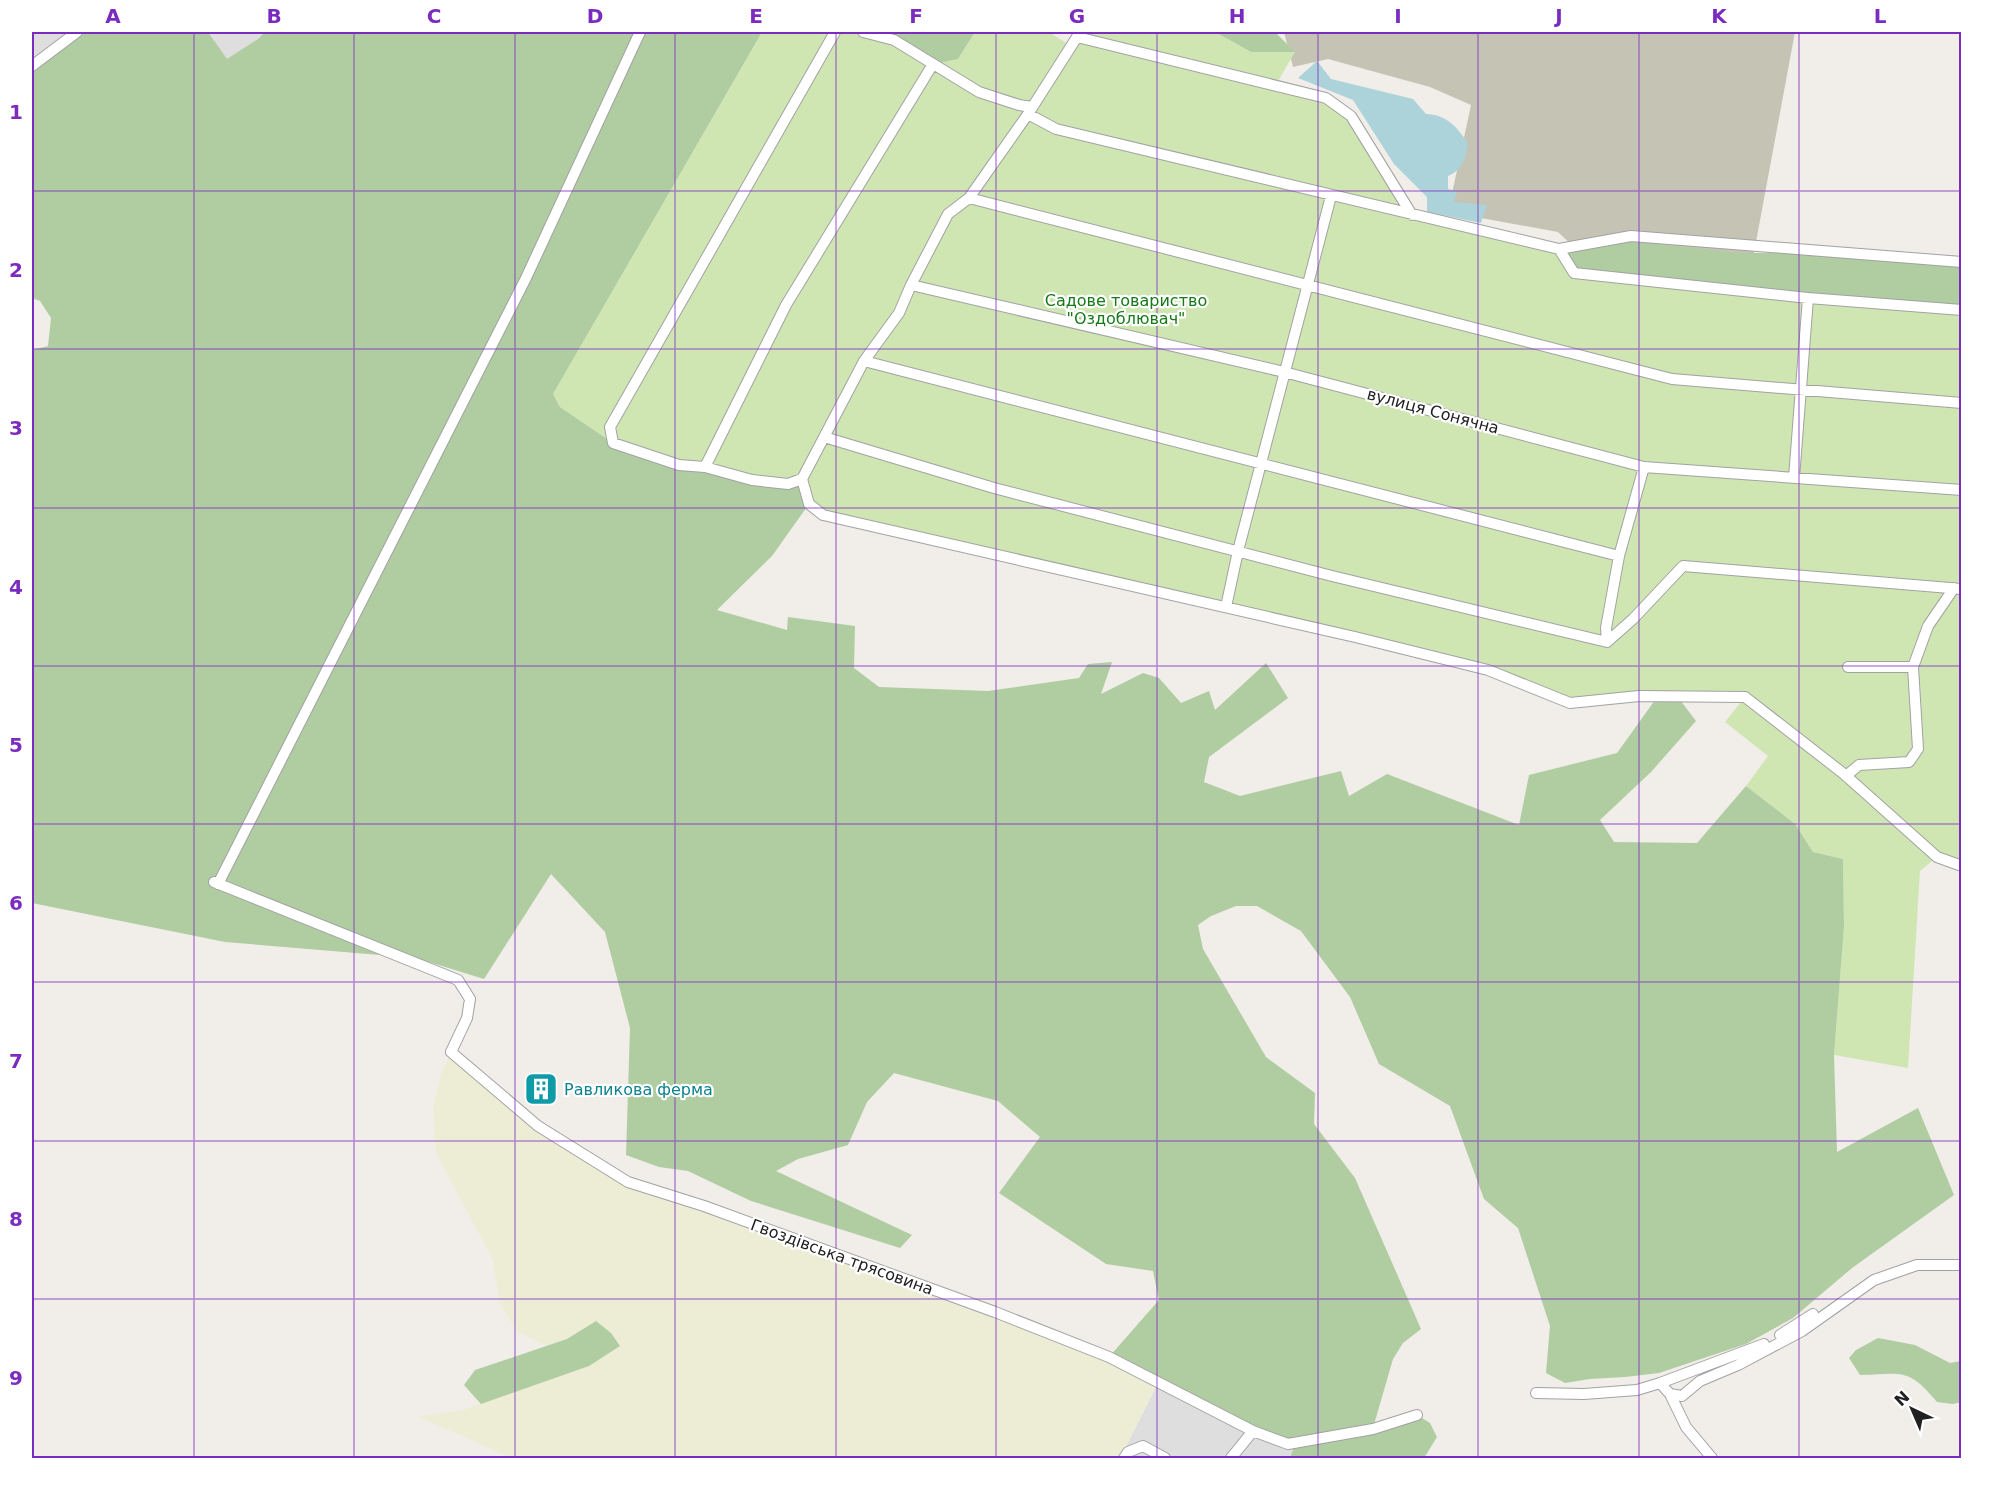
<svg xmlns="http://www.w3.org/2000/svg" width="1993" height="1490" viewBox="0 0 1993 1490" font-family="'DejaVu Sans',sans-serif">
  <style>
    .residential { fill: #dfdede }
    .construction { fill: #c5c4b4 }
    .farmland { fill: #ededd6 }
    .grass { fill: #cfe6b3 }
    .forest { fill: #b0cca1 }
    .water { fill: #add3da }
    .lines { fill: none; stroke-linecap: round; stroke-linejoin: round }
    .minor-casing { stroke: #a2a2a2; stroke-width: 12 }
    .minor { stroke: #fff; stroke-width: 10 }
    .grid { fill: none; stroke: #7b2cbf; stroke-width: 1.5; stroke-opacity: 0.55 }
    .labels { text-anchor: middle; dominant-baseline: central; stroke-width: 4.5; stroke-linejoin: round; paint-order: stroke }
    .park-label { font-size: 16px; fill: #157918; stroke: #fff }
    .street-label { font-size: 16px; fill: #212121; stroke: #fff }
    .culture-label { font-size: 16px; fill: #0d838f; stroke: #fff; text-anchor: start }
    .neatline { fill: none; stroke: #7b2cbf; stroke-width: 2 }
    .grid-label { font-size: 20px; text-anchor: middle; font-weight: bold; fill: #7b2cbf }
  </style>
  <rect width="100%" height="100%" fill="#f1ede9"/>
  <path class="residential" d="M32,32H77L32,66Z
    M208,32H265L258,39L227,60Z
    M1158,1383L1295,1443L1290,1458H1120Z"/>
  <path class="construction" d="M1284,32H1795L1748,285L1599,271L1558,232L1448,212L1471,105L1430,87L1328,59L1293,67Z"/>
  <path class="farmland" d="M451,1052L525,1116L628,1182L995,1312L1158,1383L1120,1458H511L417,1416L460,1411L589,1366L596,1321L567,1339L547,1346L517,1332L499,1301L493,1260L436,1153L433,1108L441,1074Z"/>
  <path class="grass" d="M762,32H863L958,59L975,32H1000L1004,34L1007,32H1049L1071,46L1081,32H1215L1251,52H1295L1275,86L1326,98L1351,116L1413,215L1559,249L1961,310V866L1937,857L1920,871L1908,1068L1834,1055L1844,927L1843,859L1813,852L1795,824L1746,786L1768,756L1725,722L1745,697L1570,703L1488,670L823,515L752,480L613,443L560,407L553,394Z"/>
  <path class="forest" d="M77,32H208L227,59L258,39L265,32H762L553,394L560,407L613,443L752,480L802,479L809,504L772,556L717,610L787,630L788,617L855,626L854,668L879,687L988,691L1079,678L1088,664L1112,662L1101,694L1143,673L1159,678L1181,703L1209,691L1215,710L1266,663L1288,698L1209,757L1204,782L1240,796L1341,771L1349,796L1387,774L1519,825L1529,775L1617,753L1658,696H1677L1696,721L1651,772L1600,820L1614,842L1697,843L1746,786L1795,824L1813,852L1843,859L1844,927L1834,1055L1837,1152L1918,1108L1954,1195L1852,1268L1793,1318L1746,1344L1659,1373L1625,1377L1590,1379L1565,1383L1546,1373L1550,1326L1518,1228L1484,1199L1450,1106L1379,1064L1350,997L1301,931L1257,906H1236L1211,916L1198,925L1203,949L1266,1057L1315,1093L1314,1124L1355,1178L1421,1329L1403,1343L1393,1359L1373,1428L1417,1415L1430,1423L1437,1437L1424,1458H1290L1295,1444H1288L1109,1357L1159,1300L1153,1271L1106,1264L999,1193L1040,1137L998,1101L894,1073L867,1102L848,1145L798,1159L776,1171L912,1235L900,1248L751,1201L688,1171L659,1167L626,1155L630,1028L605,932L551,874L484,979L416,958L225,942L32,903V350L48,346L51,318L40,301L32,298V66Z
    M863,32H975L958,59L933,64Z
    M1215,32H1275L1295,52H1251Z
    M1633,241L1738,253H1837L1961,262V310L1574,273L1559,249Z
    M596,1321L611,1333L620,1346L589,1366L481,1404L464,1385L475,1370L567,1339Z
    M1878,1338L1915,1345L1950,1363L1961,1361V1402L1953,1404L1937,1402C1908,1367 1902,1374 1860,1375L1849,1358L1856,1350Z"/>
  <path class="water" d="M1317,61L1331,79L1413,99L1426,114C1447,115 1456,126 1468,143C1465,159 1464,169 1448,176V189L1457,191L1454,202L1487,205L1481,223L1427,212V197L1394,164L1353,100L1298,78Z"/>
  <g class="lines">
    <defs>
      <path id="minor" d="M863,32L894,40L979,92L1019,105L1032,107
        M32,66L77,32
        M1028,114L1056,129L1559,249L1574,273L1808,298L1962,310
        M969,198L1672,379L1962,403
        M1412,215L1351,116L1326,98L1077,37L1028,114L969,198L948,214L911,285L899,313L864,361L802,479L809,504L823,515L1355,637L1488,670L1570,703L1639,696L1745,697L1844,774L1937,857L1962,866
        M1559,249L1631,236L1962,262
        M911,285L1284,372L1644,467L1962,490
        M864,361L1619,556
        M824,437L994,488L1332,576L1607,642L1633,619L1683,566L1962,589
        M705,467L786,305L933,64
        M1794,478L1808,298
        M802,479L788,484L752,480L705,467L679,465L613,443L610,427L835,32
        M1226,607L1238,551L1331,196
        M1607,642L1606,628L1619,556L1644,467
        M1848,667H1913
        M1846,776L1859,765L1909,762L1918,749L1913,667L1928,626L1954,588
        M214,882L458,980L470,999L467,1018L451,1052L538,1126L628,1182L704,1206L995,1312L1109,1357L1253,1431L1288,1444L1373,1429L1417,1415
        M218,884L526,278L640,32
        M1780,1335L1813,1314
        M1660,1383L1670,1394L1682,1396L1700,1381L1738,1365L1802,1331L1874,1280L1917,1265H1962
        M1536,1393L1584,1394L1637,1390L1660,1383L1764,1344
        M1670,1394L1686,1427L1712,1458
        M1124,1458L1128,1452L1143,1446L1165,1458
        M1231,1458L1253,1431"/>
    </defs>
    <use href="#minor" class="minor-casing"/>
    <use href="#minor" class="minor"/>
  </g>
  <path class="grid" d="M194,32V1458M354,32V1458M515,32V1458M675,32V1458M836,32V1458M996,32V1458M1157,32V1458M1318,32V1458M1478,32V1458M1639,32V1458M1799,32V1458M32,191H1962M32,349H1962M32,508H1962M32,666H1962M32,824H1962M32,982H1962M32,1141H1962M32,1299H1962"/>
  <defs>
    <symbol id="building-square" viewBox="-11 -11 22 22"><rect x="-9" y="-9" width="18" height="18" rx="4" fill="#0f9aa8" stroke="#fff"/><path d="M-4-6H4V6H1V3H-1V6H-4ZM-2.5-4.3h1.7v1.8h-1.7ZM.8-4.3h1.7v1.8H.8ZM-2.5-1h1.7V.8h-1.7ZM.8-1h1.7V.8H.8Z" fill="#fff"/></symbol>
  </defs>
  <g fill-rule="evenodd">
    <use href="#building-square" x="522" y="1070" width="38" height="38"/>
  </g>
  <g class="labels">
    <g class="park-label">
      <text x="1126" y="300">Садове товариство<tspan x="1126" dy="18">"Оздоблювач"</tspan></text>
    </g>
    <g class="street-label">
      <text transform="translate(1433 411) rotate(15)">вулиця Сонячна</text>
      <text transform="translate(842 1257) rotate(20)">Гвоздівська трясовина</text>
    </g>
    <g class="culture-label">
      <text x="564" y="1089">Равликова ферма</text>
    </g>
  </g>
  <rect width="1993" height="1490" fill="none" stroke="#ffffff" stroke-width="66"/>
  <g transform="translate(1912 1409) rotate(316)" stroke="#ffffff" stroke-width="4.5" paint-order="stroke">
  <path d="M0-4.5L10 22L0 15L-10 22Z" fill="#212121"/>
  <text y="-9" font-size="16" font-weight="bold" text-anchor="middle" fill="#212121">N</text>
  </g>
  <rect x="33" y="33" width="1927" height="1424" class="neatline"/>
  <g class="grid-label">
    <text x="113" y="23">A</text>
    <text x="274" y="23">B</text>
    <text x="434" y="23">C</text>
    <text x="595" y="23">D</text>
    <text x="756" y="23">E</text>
    <text x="916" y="23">F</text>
    <text x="1077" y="23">G</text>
    <text x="1237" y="23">H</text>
    <text x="1398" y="23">I</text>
    <text x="1559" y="23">J</text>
    <text x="1719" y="23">K</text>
    <text x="1880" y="23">L</text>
    <text x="16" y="119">1</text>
    <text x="16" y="277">2</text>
    <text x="16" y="435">3</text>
    <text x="16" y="594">4</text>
    <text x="16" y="752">5</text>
    <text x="16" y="910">6</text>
    <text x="16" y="1068">7</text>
    <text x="16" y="1226">8</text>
    <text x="16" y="1385">9</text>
  </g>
</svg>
